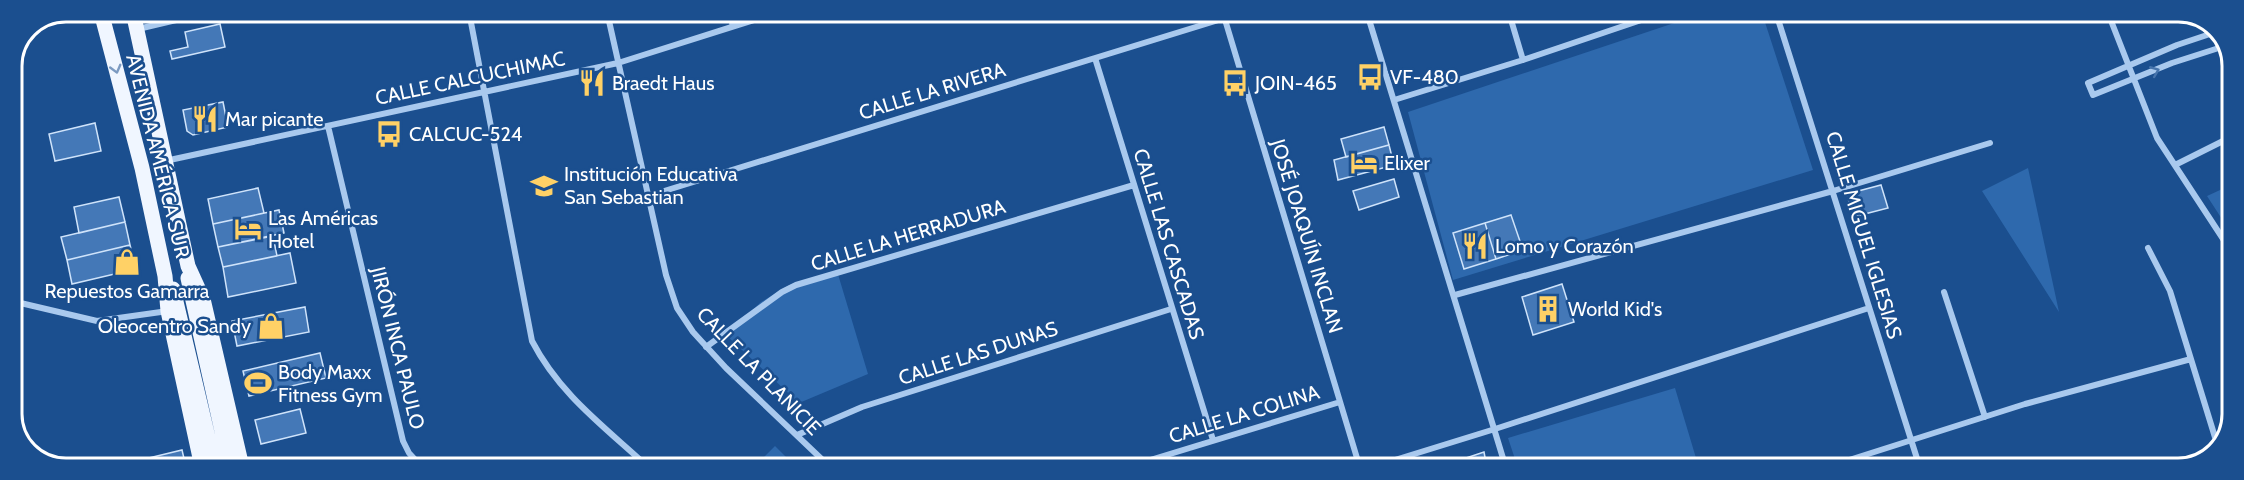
<svg xmlns="http://www.w3.org/2000/svg" width="2244" height="480" viewBox="0 0 2244 480" font-family="Cabin,sans-serif">
  <style>
    .green { fill: #2e69ad }
    .building { fill: #4478b7; stroke: #cfe3fa; stroke-width: 1.5 }
    .lines { fill: none; stroke-linecap: round; stroke-linejoin: round }
    .street { stroke: #a9c9ee; stroke-width: 6 }
    .primary { stroke: #f0f6ff; stroke-width: 15 }
    .oneway { stroke: #7b9ac1 }
    .oneway2 { stroke: #4674ac }
    .labels { text-anchor: middle; dominant-baseline: central; stroke-width: 5; stroke-linejoin: round; paint-order: stroke }
    .poi-label { font-size: 20px; fill: #fff; stroke: #1b4f8f; text-anchor: start }
    .street-label { font-size: 20px; fill: #fff; stroke: #1b4f8f }
    .rim { fill: none; stroke: #fff; stroke-width: 3 }
  </style>
  <rect width="100%" height="100%" fill="#1b4f8f"/>
  <path class="green" d="M1704,13H1762L1813,170L1453,280L1408,112Z
    M2028,168L2059,312L1982,191Z
    M2231,185V233L2207,196Z
    M837,271L868,374L799,403L726,335L761,302L789,285Z
    M1675,388L1699,468H1518L1508,438Z
    M775,446L796,467H754Z"/>
  <path class="building" d="M220,24L225,47L172,59L170,51L188,47L185,32Z
    M223,102L228,127L193,135L187,131L183,110Z
    M95,123L101,151L55,161L49,134Z
    M1384,127L1389,145L1346,157L1341,139Z
    M1389,145L1394,165L1338,180L1334,160Z
    M1394,179L1399,197L1359,210L1353,191Z
    M1881,185L1888,208L1853,217L1847,194Z
    M258,188L264,213L213,224L208,199Z
    M119,197L125,222L79,233L74,207Z
    M279,210L284,233L218,247L213,224Z
    M1511,215L1523,250L1496,259L1485,223Z
    M12,216L19,217L12,244Z
    M125,222L130,245L67,260L61,237Z
    M1485,223L1496,259L1464,269L1453,233Z
    M273,236L277,256L223,267L218,247Z
    M130,245L136,269L72,284L67,260Z
    M290,253L296,283L228,297L223,267Z
    M1562,284L1574,322L1533,335L1522,297Z
    M305,307L309,332L237,346L232,321Z
    M320,353L326,378L249,396L243,371Z
    M300,409L306,433L261,444L255,420Z
    M182,450L186,467H129L128,463Z
    M1484,452L1487,468H1459L1457,461Z"/>
  <g class="lines">
    <path class="street" d="M469,12L532,341C560,395 605,427 648,467
      M607,12L666,275L677,308L693,332L726,368L830,467
      M729,12L733,26
      M1223,13L1360,468
      M1367,13L1506,468
      M1509,13L1523,60
      M1776,13L1920,468
      M2108,13L2157,138L2231,251
      M138,29L210,12
      M2219,31L2177,45L2088,83L2093,95L2172,63L2225,46
      M1095,58L1213,440
      M1394,100L1523,60L1662,13
      M328,126L403,441L409,453L422,467
      M165,161L618,63L779,12
      M2175,165L2231,137
      M648,196L1225,18
      M2148,248L2170,291L2218,447
      M1944,292L1985,417
      M1455,295L1833,191L1990,143
      M12,301L97,321L168,311
      M706,347L782,292L796,285L1134,185
      M797,435L862,407L1171,309
      M1124,468L1340,402
      M1369,468L1495,429L1869,308
      M1824,468L2025,404L2191,359"/>
    <path class="primary" d="M101,12L142,168L165,276L168,311L202,467
      M133,12L188,266L203,299L242,467
      M188,278L230,467
      M173,289L215,467"/>
  </g>
  <defs><path id="oneway-chevron" d="M-2-3.5L2.5 0L-2 3.5" fill="none" stroke-width="1.6" stroke-linecap="round" stroke-linejoin="round" transform="scale(1.5)"/></defs>
  <use class="oneway" href="#oneway-chevron" transform="translate(116 69) rotate(75)"/>
  <use class="oneway2" href="#oneway-chevron" transform="translate(2155 71) rotate(-22)"/>
  <defs>
    <symbol id="bus-bare" viewBox="-9 -9 18 18"><path d="M-5-6H5V4H4V6H2V4H-2V6H-4V4H-5ZM-3.5-4V0h7V-4ZM-3.5 1.2v1.5H-2V1.2ZM2 1.2v1.5H3.5V1.2Z" fill="#ffd166" stroke="#1b4f8f" stroke-width="2.5" paint-order="stroke"/></symbol>
    <symbol id="restaurant-bare" viewBox="-9 -9 18 18"><path d="M-5-6h1v4h1v-4h1v4h1v-4h1v5L-1.5 .5V6h-2V.5L-5-1ZM5-6V6H3V1.5H1.5Q1.5-4 5-6Z" fill="#ffd166" stroke="#1b4f8f" stroke-width="2.5" paint-order="stroke"/></symbol>
    <symbol id="hotel-bare" viewBox="-9 -9 18 18"><path d="M-6-4.5h1.5V1H6V5H4.5V3h-9V5H-6ZM-4 0a1.8 1.8 0 1 1 3.6 0ZM.5 0V-2.5h3Q6-2.5 6 0Z" fill="#ffd166" stroke="#1b4f8f" stroke-width="2.5" paint-order="stroke"/></symbol>
    <symbol id="school-bare" viewBox="-9 -9 18 18"><path d="M0-5L7-2L0 1L-7-2ZM-4 1L0 2.5L4 1V4Q0 6-4 4Z" fill="#ffd166" stroke="#1b4f8f" stroke-width="2.5" paint-order="stroke"/></symbol>
    <symbol id="shop-bare" viewBox="-9 -9 18 18"><path d="M-5-2.5h2.3a2.7 3.5 0 0 1 5.4 0H5L5.5 6h-11ZM-1.5-2.5h3a1.5 2.3 0 0 0-3 0Z" fill="#ffd166" stroke="#1b4f8f" stroke-width="2.5" paint-order="stroke"/></symbol>
    <symbol id="building-bare" viewBox="-9 -9 18 18"><path d="M-4-6H4V6H1V3H-1V6H-4ZM-2.5-4.3h1.7v1.8h-1.7ZM.8-4.3h1.7v1.8H.8ZM-2.5-1h1.7V.8h-1.7ZM.8-1h1.7V.8H.8Z" fill="#ffd166" stroke="#1b4f8f" stroke-width="2.5" paint-order="stroke"/></symbol>
    <symbol id="stadium-bare" viewBox="-9 -9 18 18"><path d="M0-5a6.5 5 0 1 0 0 10a6.5 5 0 1 0 0-10ZM-3.5-1.8h7v3.6h-7Z" fill="#ffd166" stroke="#1b4f8f" stroke-width="2.5" paint-order="stroke"/></symbol>
  </defs>
  <g fill-rule="evenodd">
    <use href="#bus-bare" x="1351" y="58" width="38" height="38"/>
    <use href="#restaurant-bare" x="573" y="64" width="38" height="38"/>
    <use href="#bus-bare" x="1216" y="64" width="38" height="38"/>
    <use href="#restaurant-bare" x="186" y="100" width="38" height="38"/>
    <use href="#bus-bare" x="370" y="115" width="38" height="38"/>
    <use href="#hotel-bare" x="1345" y="144" width="38" height="38"/>
    <use href="#school-bare" x="525" y="167" width="38" height="38"/>
    <use href="#hotel-bare" x="229" y="210" width="38" height="38"/>
    <use href="#restaurant-bare" x="1456" y="227" width="38" height="38"/>
    <use href="#shop-bare" x="108" y="243" width="38" height="38"/>
    <use href="#building-bare" x="1529" y="290" width="38" height="38"/>
    <use href="#shop-bare" x="252" y="307" width="38" height="38"/>
    <use href="#stadium-bare" x="239" y="364" width="38" height="38"/>
  </g>
  <g class="labels">
    <g class="poi-label">
      <text x="1390" y="77">VF-480</text>
      <text x="612" y="83">Braedt Haus</text>
      <text x="1255" y="83">JOIN-465</text>
      <text x="225" y="119">Mar picante</text>
      <text x="409" y="134">CALCUC-524</text>
      <text x="1384" y="163">Elixer</text>
      <text x="564" y="174">Institución Educativa<tspan x="564" dy="23">San Sebastian</tspan></text>
      <text x="268" y="218">Las Américas<tspan x="268" dy="23">Hotel</tspan></text>
      <text x="1495" y="246">Lomo y Corazón</text>
      <text x="127" y="291" text-anchor="middle">Repuestos Gamarra</text>
      <text x="1568" y="309">World Kid's</text>
      <text x="251" y="326" text-anchor="end">Oleocentro Sandy</text>
      <text x="278" y="372">Body Maxx<tspan x="278" dy="23">Fitness Gym</tspan></text>
    </g>
    <g class="street-label">
      <text transform="translate(470 78) rotate(-12)">CALLE CALCUCHIMAC</text>
      <text transform="translate(932 91) rotate(-17)">CALLE LA RIVERA</text>
      <text transform="translate(158 156) rotate(76)">AVENIDA AMÉRICA SUR</text>
      <text transform="translate(908 235) rotate(-17)">CALLE LA HERRADURA</text>
      <text transform="translate(1864 235) rotate(73)">CALLE MIGUEL IGLESIAS</text>
      <text transform="translate(1307 236) rotate(73)">JOSÉ JOAQUÍN INCLAN</text>
      <text transform="translate(1169 244) rotate(73)">CALLE LAS CASCADAS</text>
      <text transform="translate(398 348) rotate(76)">JIRÓN INCA PAULO</text>
      <text transform="translate(978 353) rotate(-18)">CALLE LAS DUNAS</text>
      <text transform="translate(759 371) rotate(46)">CALLE LA PLANICIE</text>
      <text transform="translate(1244 414) rotate(-17)">CALLE LA COLINA</text>
    </g>
  </g>
  <path d="M0 0H2244V480H0ZM66 22H2178A44 44 0 0 1 2222 66V414A44 44 0 0 1 2178 458H66A44 44 0 0 1 22 414V66A44 44 0 0 1 66 22Z" fill="#1b4f8f" fill-rule="evenodd"/>
  <path class="rim" d="M66 22H2178A44 44 0 0 1 2222 66V414A44 44 0 0 1 2178 458H66A44 44 0 0 1 22 414V66A44 44 0 0 1 66 22Z"/>
</svg>
